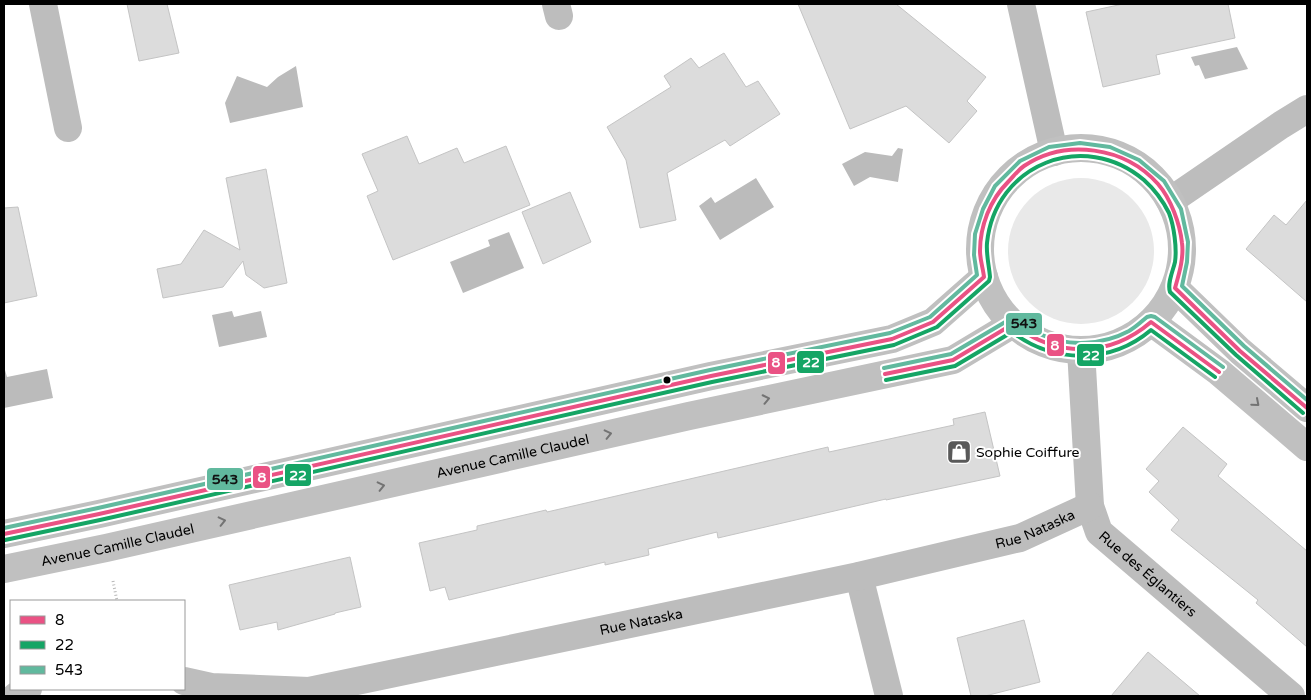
<svg xmlns="http://www.w3.org/2000/svg" width="1311" height="700" viewBox="0 0 1311 700" font-family="'Varela Round',sans-serif">
  <style>
    .green { fill: #e9e9e9 }
    .water { fill: #bbb }
    .building { fill: #dcdcdc; stroke: #c4c4c4 }
    .lines { fill: none; stroke-linecap: round; stroke-linejoin: round }
    .path { stroke: #b8b8b8; stroke-width: 3; stroke-dasharray: 1 2.5; stroke-linecap: butt }
    .minor { stroke: #bdbdbd; stroke-width: 28 }
    .secondary { stroke: #c0c0c0; stroke-width: 28 }
    .bus-1-casing { stroke: #fff; stroke-width: 8 }
    .bus-2-casing { stroke: #fff; stroke-width: 8 }
    .bus-3-casing { stroke: #fff; stroke-width: 8 }
    .bus-1 { stroke: #ea5284; stroke-width: 4 }
    .bus-2 { stroke: #15a565; stroke-width: 4 }
    .bus-3 { stroke: #61b99e; stroke-width: 4 }
    .oneway { stroke: #737373 }
    .bus-dot { fill: #000; stroke: #fff; stroke-width: 2 }
    .labels { text-anchor: middle; dominant-baseline: central; stroke-width: 4; stroke-linejoin: round; paint-order: stroke }
    .poi-label { font-size: 14px; fill: #000; stroke: #fff; text-anchor: start }
    .street-label { font-size: 14px; fill: #000; stroke: #fff }
    .line-badge { stroke: #fff; stroke-width: 2 }
    .badge-label { font-size: 14px; text-anchor: middle; font-weight: bold; fill: #fff }
    .pale-badge-label { font-size: 14px; text-anchor: middle; font-weight: bold; fill: #111 }
  </style>
  <rect width="100%" height="100%" fill="#fff"/>
  <path class="green" d="M1008 251a73 73 0 1 1 146 0a73 73 0 1 1-146 0Z"/>
  <path class="water" d="M1237,47L1248,69L1205,79L1199,65L1195,66L1191,57Z
    M296,66L303,107L230,123L225,103L237,76L267,87L278,77Z
    M898,148L903,149L898,182L870,177L854,186L842,164L865,152L892,156Z
    M756,178L774,207L720,240L699,206L711,197L715,203Z
    M509,232L524,268L463,293L450,262L490,246L488,240Z
    M232,311L234,317L261,311L267,337L219,347L212,315Z
    M47,369L53,398L4,408V370H5L7,377Z"/>
  <path class="building" d="M127,4H167L179,53L139,61Z
    M798,4H896L986,77L967,101L977,111L949,143L906,106L850,129Z
    M1123,4H1228L1235,38L1156,55L1160,74L1103,87L1086,12Z
    M724,53L746,87L758,81L780,114L730,146L725,140L667,173L676,220L640,228L626,160L607,127L671,87L664,76L691,58L699,68Z
    M407,136L419,164L457,148L464,163L506,146L530,205L393,260L367,196L378,191L362,154Z
    M266,169L287,283L264,288L246,275L243,261L223,287L163,298L157,269L181,264L204,230L240,250L226,178Z
    M570,192L591,242L543,264L522,212Z
    M1307,200V302L1246,249L1274,215L1286,225Z
    M18,207L37,296L4,303V208Z
    M985,412L1000,476L886,500V499L718,538L717,532L648,549L649,555L605,565V562L449,600L445,587L430,591L419,543L477,530V526L546,510L547,512L828,447L829,452L954,425L953,419Z
    M1183,427L1227,464L1218,476L1307,551V647L1256,603L1258,600L1171,530L1179,520L1149,492L1159,481L1146,469Z
    M350,557L361,607L335,613V614L278,630L277,622L240,630L229,585Z
    M1024,620L1040,682L985,696H971L957,638Z
    M1148,652L1200,696H1111Z"/>
  <g class="lines">
    <path class="path" d="M113,581L117,601"/>
    <g class="minor">
      <path d="M43,4L68,128"/>
      <path d="M556,4L559,16"/>
      <path d="M1021,4L1054,152"/>
      <path d="M1170,201L1281,125L1307,109"/>
      <path id="s1" d="M1081,350L1090,506L1099,532L1291,696"/>
      <path d="M859,576L889,696"/>
      <path id="s2" d="M184,681L211,687L309,691L859,576L1020,538L1090,506"/>
      <path d="M16,696L28,689"/>
    </g>
    <g class="secondary">
      <circle cx="1081" cy="249" r="101"/>
      <path d="M1175,288L1240,351L1307,408"/>
      <path d="M1151,322L1219,372L1307,447"/>
      <path d="M4,534L99,514L711,376L892,339L933,322L984,277"/>
      <path id="s3" d="M4,569L106,548L689,416L953,360L1013,324"/>
    </g>
    <defs>
      <path id="bus-1" d="M885,374L953,360L1013,324C1056,358 1109,358 1151,322L1219,372
        M4,534L99,514L711,376L892,339L933,322L984,277C983,268 980,260 980,251C980,226 990,200 1008,182C1013,177 1018,170 1024,166C1066,138 1125,147 1158,184C1171,199 1180,224 1182,243C1184,258 1179,274 1175,288L1240,351L1307,408"/>
      <path id="bus-2" d="M886,380L955,366L1012,332C1054,364 1111,364 1151,330L1215,377
        M5,540L100,520L712,382L894,345L937,327L989,281L990,277C989,265 986,254 987,243C995,164 1084,129 1144,180C1154,189 1163,201 1169,213C1174,226 1177,248 1175,262C1173,271 1167,283 1170,292L1236,355L1303,413"/>
      <path id="bus-3" d="M884,368L951,354L1012,318C1019,319 1033,331 1042,335C1068,347 1103,345 1129,331C1136,327 1141,322 1147,317L1151,316L1155,317L1223,367
        M4,528L98,508L710,370L890,333L930,317L977,275L974,255L975,234L983,209L995,186L1020,161L1049,147L1080,143L1110,147L1139,160L1164,181L1181,209L1188,242L1187,262L1182,286L1244,346L1307,400"/>
    </defs>
    <use href="#bus-1" class="bus-1-casing"/>
    <use href="#bus-2" class="bus-2-casing"/>
    <use href="#bus-3" class="bus-3-casing"/>
    <use href="#bus-1" class="bus-1"/>
    <use href="#bus-2" class="bus-2"/>
    <use href="#bus-3" class="bus-3"/>
  </g>
  <defs><path id="oneway-chevron" d="M-2-3.5L2.5 0L-2 3.5" fill="none" stroke-width="1.6" stroke-linecap="round" stroke-linejoin="round" transform="scale(1.25)"/></defs>
  <g class="oneway">
    <use href="#oneway-chevron" transform="translate(766 399) rotate(-12)"/>
    <use href="#oneway-chevron" transform="translate(1256 403) rotate(41)"/>
    <use href="#oneway-chevron" transform="translate(608 434) rotate(-13)"/>
    <use href="#oneway-chevron" transform="translate(381 486) rotate(-13)"/>
    <use href="#oneway-chevron" transform="translate(222 521) rotate(-13)"/>
  </g>
  <defs>
    <symbol id="shop-square" viewBox="-11 -11 22 22"><rect x="-9" y="-9" width="18" height="18" rx="4" fill="#595959" stroke="#fff"/><path d="M-5-2.5h2.3a2.7 3.5 0 0 1 5.4 0H5L5.5 6h-11ZM-1.5-2.5h3a1.5 2.3 0 0 0-3 0Z" fill="#fff"/></symbol>
  </defs>
  <g fill-rule="evenodd">
    <use href="#shop-square" x="945" y="438" width="28" height="28"/>
  </g>
  <circle class="bus-dot" cx="667" cy="380" r="4.5"/>
  <g class="labels">
    <g class="poi-label">
      <text x="976" y="452">Sophie Coiffure</text>
    </g>
    <g class="street-label">
      <text stroke="none"><textPath href="#s3" startOffset="521">Avenue Camille Claudel</textPath></text>
      <text stroke="none"><textPath href="#s2" startOffset="870">Rue Nataska</textPath></text>
      <text stroke="none"><textPath href="#s3" startOffset="116">Avenue Camille Claudel</textPath></text>
      <text stroke="none"><textPath href="#s1" startOffset="248">Rue des Églantiers</textPath></text>
      <text stroke="none"><textPath href="#s2" startOffset="465">Rue Nataska</textPath></text>
    </g>
  </g>
  <g class="line-badge">
    <rect x="1005" y="312" width="38" height="24" rx="5" fill="#61b99e"/>
    <rect x="1046" y="333" width="19" height="24" rx="5" fill="#ea5284"/>
    <rect x="1076" y="343" width="29" height="24" rx="5" fill="#15a565"/>
    <rect x="796" y="350" width="29" height="24" rx="5" fill="#15a565"/>
    <rect x="767" y="351" width="19" height="24" rx="5" fill="#ea5284"/>
    <rect x="284" y="463" width="28" height="24" rx="5" fill="#15a565"/>
    <rect x="252" y="465" width="19" height="24" rx="5" fill="#ea5284"/>
    <rect x="206" y="467" width="38" height="24" rx="5" fill="#61b99e"/>
  </g>
  <g class="badge-label">
    <text x="1055" y="350">8</text>
    <text x="1091" y="360">22</text>
    <text x="811" y="367">22</text>
    <text x="776" y="367">8</text>
    <text x="298" y="480">22</text>
    <text x="262" y="482">8</text>
  </g>
  <g class="pale-badge-label">
    <text x="1024" y="328">543</text>
    <text x="225" y="484">543</text>
  </g>
  <rect width="1311" height="700" fill="none" stroke="#000000" stroke-width="10"/>
  <rect x="10" y="600" width="175" height="90" fill="#ffffff" stroke="#999999"/>
  <rect x="20" y="616" width="25" height="8" fill="#ea5284" stroke="#999999"/>
  <text x="55" y="625" font-size="15" fill="#000000">8</text>
  <rect x="20" y="641" width="25" height="8" fill="#15a565" stroke="#999999"/>
  <text x="55" y="650" font-size="15" fill="#000000">22</text>
  <rect x="20" y="666" width="25" height="8" fill="#61b99e" stroke="#999999"/>
  <text x="55" y="675" font-size="15" fill="#000000">543</text>
</svg>
